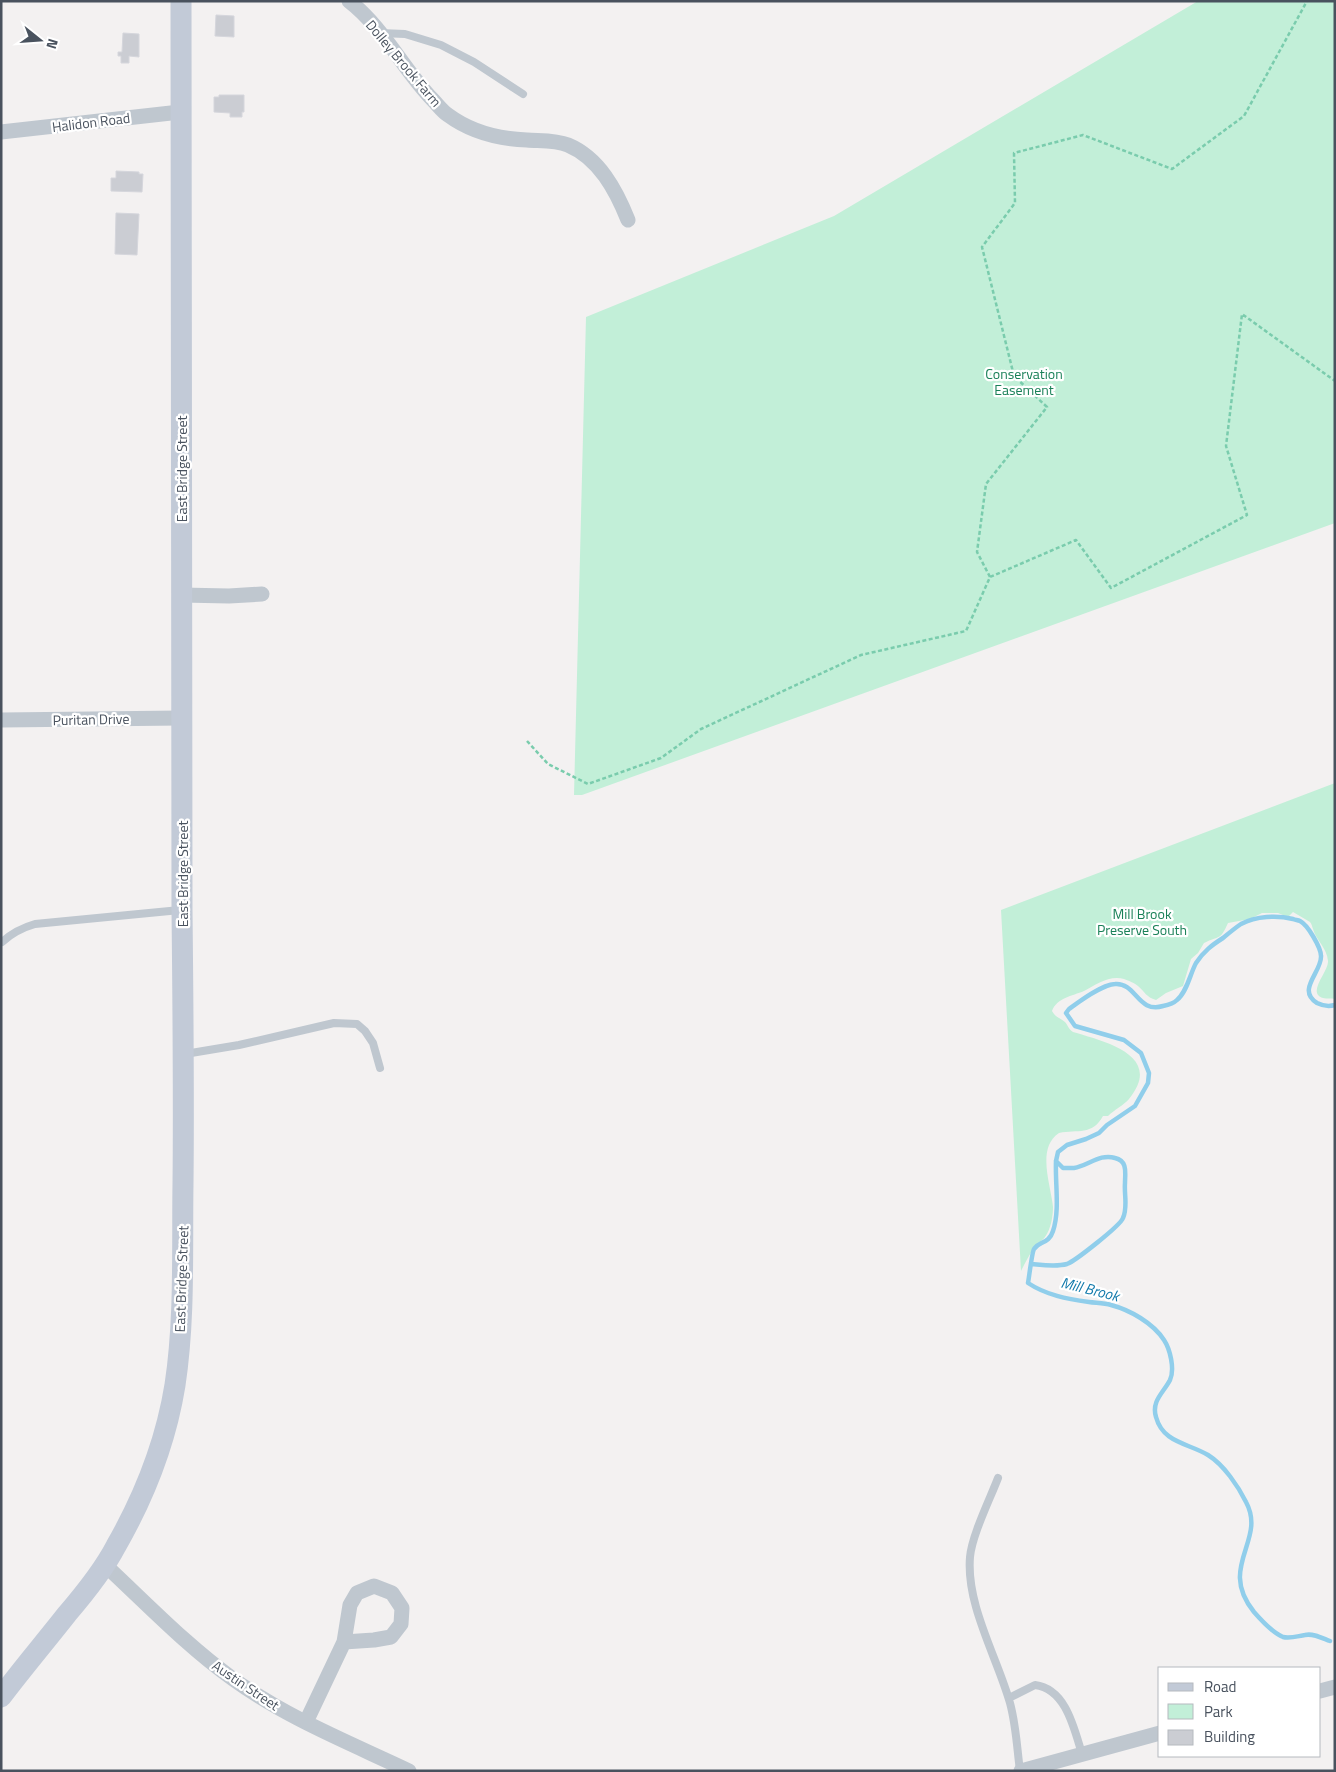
<svg xmlns="http://www.w3.org/2000/svg" width="1336" height="1772" viewBox="0 0 1336 1772" font-family="'Titillium Web',sans-serif">
  <style>
    .green { fill: #c2efd8 }
    .lines { fill: none; stroke-linecap: round; stroke-linejoin: round }
    .stream { stroke: #90ceeb; stroke-width: 4.5 }
    .building { fill: #cbcdd3; stroke: #d5d6dc }
    .path { stroke: #7accad; stroke-width: 2.5; stroke-dasharray: 4 2.5; stroke-linecap: butt }
    .lane { stroke: #bfc7cf; stroke-width: 8 }
    .street { stroke: #bfc7cf; stroke-width: 15 }
    .secondary { stroke: #c2cad7; stroke-width: 21 }
    .labels { text-anchor: middle; dominant-baseline: central; stroke-width: 4.5; stroke-linejoin: round; paint-order: stroke }
    .street-label { font-size: 14px; fill: #49525e; stroke: #fff }
    .park-label { font-size: 14px; fill: #1a8058; stroke: #fff }
    .water-label { font-size: 15px; font-style: italic; fill: #1079ab; stroke: #fff }
  </style>
  <rect width="100%" height="100%" fill="#f3f1f1"/>
  <path class="green" d="M1198,1H1335V523L582,795H574L586,317L834,216Z
    M1335,783V999C1331,998 1327,999 1323,998C1306,993 1329,971 1328,961C1327,948 1316,940 1313,929C1312,927 1312,924 1310,922L1293,912L1288,917L1278,913H1262L1250,919L1228,923C1220,941 1220,935 1204,943L1198,953L1191,959L1183,986L1166,993L1156,1000C1146,997 1145,992 1138,986C1135,983 1129,981 1124,979C1109,975 1096,985 1084,991C1072,996 1057,998 1052,1011C1055,1017 1060,1018 1065,1022C1068,1025 1068,1029 1073,1032C1103,1041 1165,1055 1129,1099C1124,1105 1114,1110 1108,1116H1103C1092,1136 1078,1129 1059,1133C1036,1148 1051,1185 1053,1207C1053,1216 1051,1229 1045,1237C1042,1241 1037,1243 1034,1248C1029,1255 1025,1263 1021,1271L1001,910Z"/>
  <g class="lines">
    <path class="stream" d="M1032,1264C1043,1265 1056,1267 1067,1264C1075,1261 1120,1226 1123,1218C1128,1207 1124,1195 1125,1183C1125,1173 1128,1161 1115,1158C1100,1153 1088,1166 1074,1168C1071,1168 1067,1168 1063,1168L1056,1161
      M1330,1641C1322,1638 1313,1633 1305,1635C1298,1636 1290,1639 1283,1637C1273,1633 1261,1620 1254,1612C1217,1566 1267,1541 1246,1502C1238,1486 1224,1465 1208,1455C1188,1443 1163,1443 1156,1417C1151,1401 1164,1392 1170,1380C1175,1369 1170,1349 1164,1340C1153,1323 1130,1310 1111,1305C1104,1303 1096,1303 1089,1302C1067,1299 1046,1295 1028,1283C1029,1278 1032,1252 1034,1249C1039,1241 1049,1244 1053,1231C1060,1210 1055,1184 1056,1161L1058,1152L1067,1145L1086,1139L1099,1133L1107,1125L1135,1106L1148,1083L1149,1073L1141,1053L1124,1040L1075,1026L1066,1013L1069,1009C1080,1001 1101,985 1115,984C1136,982 1138,1014 1163,1006C1168,1005 1174,1003 1177,1000C1187,992 1190,974 1196,963C1204,951 1212,945 1223,938C1229,933 1235,928 1241,924C1256,916 1277,915 1293,919C1295,920 1298,920 1300,921C1308,925 1321,948 1321,956C1322,972 1296,990 1317,1003C1323,1006 1328,1007 1335,1005"/>
  </g>
  <path class="building" d="M216,15L234,16V37L215,36Z
    M123,33L139,34V57L129,56V63H121V56H118V52H122Z
    M219,95H244V112H242V117H230V113L214,112V97H219Z
    M116,171L139,172V174H143L142,192L111,191V178H116Z
    M116,213L139,214L137,255L115,254Z"/>
  <g class="lines">
    <path class="path" d="M990,577L977,552L986,484L1047,407L1014,376L982,247L1015,203L1014,153L1083,135L1172,169L1244,116L1307,1
      M527,741L548,764L588,784L661,758L701,729L861,655L966,631L990,577L1076,540L1111,588L1247,515L1226,446L1242,314L1335,381"/>
    <path class="lane" d="M380,33L405,34L441,45L474,62L523,94
      M2,942C12,933 21,928 35,924L180,910
      M185,1054L239,1045L334,1023L357,1024L365,1031L373,1043L380,1068
      M998,1478C990,1499 972,1535 970,1557C966,1605 997,1657 1010,1703C1016,1725 1017,1748 1020,1771
      M1009,1698L1035,1685C1066,1689 1074,1728 1082,1754"/>
    <path class="street" d="M349,1C383,27 403,69 432,99C438,105 442,111 448,115C471,132 499,139 527,140C540,141 556,140 568,145C599,158 616,190 628,220
      M1,132L180,112
      M181,595L229,596L262,594
      M1,720L181,718
      M105,1565C147,1604 187,1646 233,1679C287,1718 350,1743 409,1771
      M374,1586L392,1593L402,1608L401,1624L391,1637L374,1640L344,1642L350,1605L357,1593Z
      M1320,1691L1335,1687
      M306,1722L344,1642
      M1021,1771L1160,1733"/>
    <path class="secondary" d="M1,1697C22,1669 45,1642 67,1614C85,1593 103,1571 116,1546C144,1497 166,1441 175,1385C185,1319 182,1250 183,1184C184,1092 183,1001 182,910L181,1"/>
  </g>
  <g class="labels">
    <g class="street-label">
      <text transform="translate(404 63) rotate(50)">Dolley Brook Farm</text>
      <text transform="translate(91 122) rotate(-7)">Halidon Road</text>
      <text transform="translate(181 469) rotate(-90)">East Bridge Street</text>
      <text transform="translate(91 719) rotate(-1)">Puritan Drive</text>
      <text transform="translate(182 874) rotate(-90)">East Bridge Street</text>
      <text transform="translate(181 1279) rotate(-88)">East Bridge Street</text>
      <text transform="translate(246 1685) rotate(34)">Austin Street</text>
    </g>
    <g class="park-label">
      <text x="1024" y="373">Conservation<tspan x="1024" dy="16">Easement</tspan></text>
      <text x="1142" y="913">Mill Brook<tspan x="1142" dy="16">Preserve South</tspan></text>
    </g>
    <g class="water-label">
      <text transform="translate(1090 1289) rotate(14)">Mill Brook</text>
    </g>
  </g>
  <rect width="1336" height="1772" fill="none" stroke="#49525e" stroke-width="5"/>
  <rect x="1158" y="1667" width="162" height="90" fill="#ffffff" stroke="#b6babf"/>
  <rect x="1168" y="1683" width="25" height="8" fill="#c2cad7" stroke="#b6babf"/>
  <text x="1204" y="1692" font-size="15" fill="#49525e">Road</text>
  <rect x="1168" y="1704" width="25" height="15" fill="#c2efd8" stroke="#b6babf"/>
  <text x="1204" y="1717" font-size="15" fill="#49525e">Park</text>
  <rect x="1168" y="1730" width="25" height="15" fill="#cbcdd3" stroke="#b6babf"/>
  <text x="1204" y="1742" font-size="15" fill="#49525e">Building</text>
  <g transform="translate(40 40) rotate(107)" stroke="#ffffff" stroke-width="4" paint-order="stroke">
  <path d="M0-4L9 19L0 12L-9 19Z" fill="#49525e"/>
  <text y="-8" font-size="14" font-weight="bold" text-anchor="middle" fill="#49525e">N</text>
  </g>
</svg>
